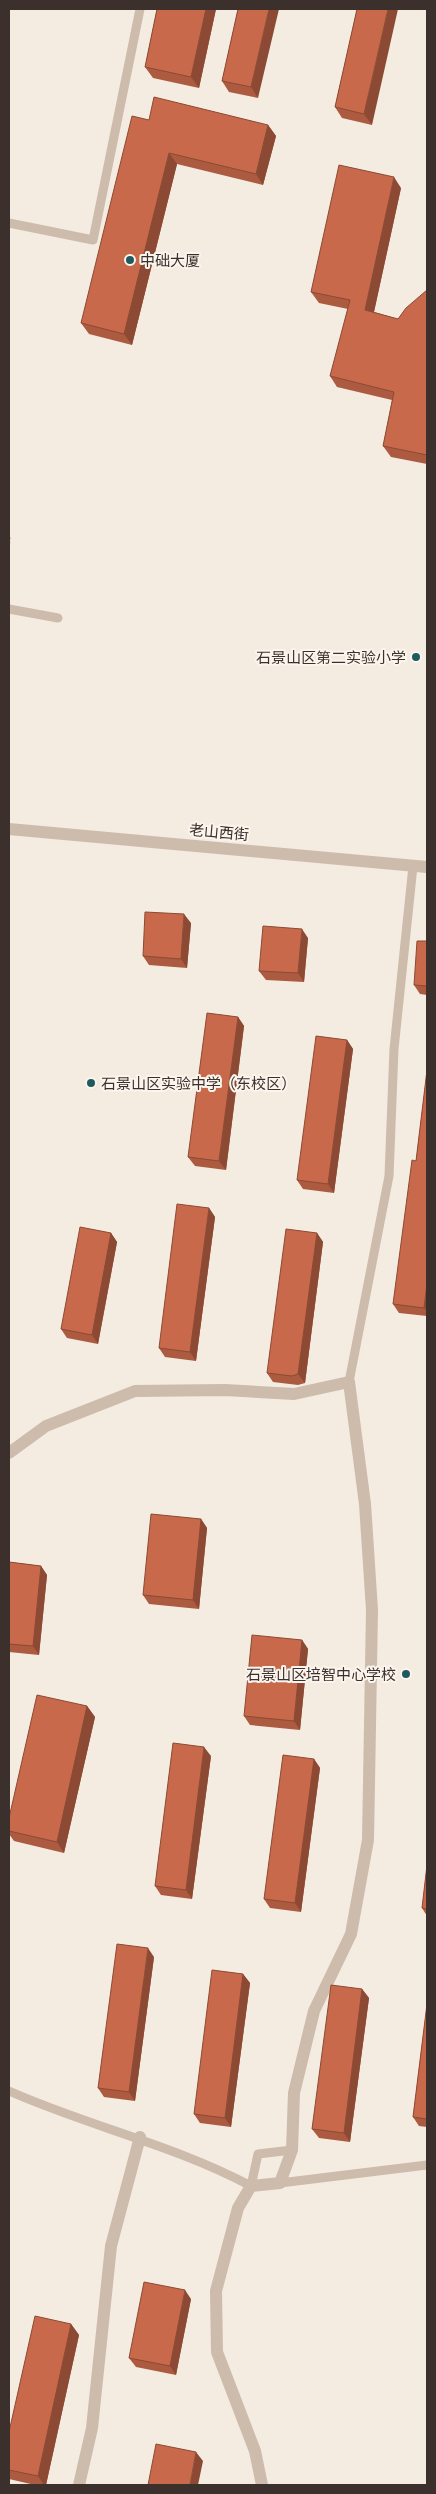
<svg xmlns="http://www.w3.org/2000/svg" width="436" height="2494" viewBox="0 0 436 2494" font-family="Inter,'Noto Sans SC',sans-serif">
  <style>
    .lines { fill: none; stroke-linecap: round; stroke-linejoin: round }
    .path { stroke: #b9a596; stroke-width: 3; stroke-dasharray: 2.5 2.5; stroke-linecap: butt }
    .service { stroke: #cdbbac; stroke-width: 9 }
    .minor { stroke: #cdbbac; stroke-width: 12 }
    .tertiary { stroke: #cdbbac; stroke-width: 12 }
    .wall { fill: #ac5a40 }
    .shaded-wall { fill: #8c4a34 }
    .building { fill: #c8694b; stroke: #8c4a34 }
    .poi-dot { fill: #1f5a5e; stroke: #fbf5ee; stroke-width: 2 }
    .labels { text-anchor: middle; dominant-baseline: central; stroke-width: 4; stroke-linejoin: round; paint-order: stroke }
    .poi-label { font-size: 15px; fill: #3b302b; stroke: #fbf5ee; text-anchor: start }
    .street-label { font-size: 15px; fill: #3b302b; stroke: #fbf5ee }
  </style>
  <rect width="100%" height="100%" fill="#f4ebe1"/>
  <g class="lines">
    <path class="path" d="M9,537V543"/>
    <path class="service" d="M9,223L93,240L140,9
      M9,609L58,618
      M349,1382L389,1176L394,1049L413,866
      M9,2091C88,2126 174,2145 251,2186L258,2154L292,2150
      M280,2183L427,2165"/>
    <path class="minor" d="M9,1453L46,1426L135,1391L225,1390L294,1394L349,1382L365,1504L372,1610L368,1840L351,1934L314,2011L294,2093L292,2150L280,2183L251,2186L238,2208L216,2291L217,2352L255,2451L262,2485
      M79,2485L92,2428L111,2246L140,2137"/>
    <path class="tertiary" d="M9,829L427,867"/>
  </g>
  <path class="wall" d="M157,9H216L199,88L153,78L145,67Z
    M238,9L258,98L229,92L222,81Z
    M357,9L372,125L342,118L335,107Z
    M149,120L268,125L276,136L263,185L177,164L132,345L89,334L81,323Z
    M401,188L374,312L398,319L427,290V464L391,457L383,446L392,400L337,387L330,376L348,309L319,303L311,292Z
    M191,923L187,968L149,965L143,956Z
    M308,938L304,982L266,980L259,971Z
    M427,941V995L420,994L414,985Z
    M238,1017L244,1026L226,1170L195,1166L188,1157Z
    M347,1040L353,1049L334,1193L303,1189L297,1180Z
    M427,1070V1316L399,1313L393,1304L416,1161Z
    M209,1208L215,1217L196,1361L165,1357L159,1348Z
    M111,1233L117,1242L98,1344L67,1338L61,1329Z
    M317,1233L323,1242L305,1383L298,1385L273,1382L267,1373Z
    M201,1519L207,1528L199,1609L149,1604L143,1595Z
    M9,1562L41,1566L47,1575L39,1655L9,1652Z
    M302,1640L308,1649L300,1730L250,1725L244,1716Z
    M87,1706L95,1717L64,1853L14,1841L9,1834V1818Z
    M211,1756L192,1899L161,1895L155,1886Z
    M314,1759L320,1768L301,1912L270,1908L264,1899Z
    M427,1865V1916L422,1908Z
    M154,1957L135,2101L104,2097L98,2088Z
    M243,1974L250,1983L231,2127L200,2123L194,2114Z
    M362,1989L369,1998L350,2142L319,2138L312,2129Z
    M427,2004V2127L419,2126L413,2117Z
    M191,2299L176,2375L136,2367L129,2358Z
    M71,2324L79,2335L46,2485H35L9,2479V2432Z"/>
  <path class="shaded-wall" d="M206,9H216L199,88L191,77Z
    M269,9H279L258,98L251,87Z
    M388,9H398L372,125L364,114Z
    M268,125L276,136L263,185L256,174Z
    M169,153L177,164L132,345L124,334Z
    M394,177L401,188L372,321L365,310Z
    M184,914L191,923L187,968L181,959Z
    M302,929L308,938L304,982L298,973Z
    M238,1017L244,1026L226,1170L219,1161Z
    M347,1040L353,1049L334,1193L328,1184Z
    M209,1208L215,1217L196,1361L190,1352Z
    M111,1233L117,1242L98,1344L92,1335Z
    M317,1233L323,1242L305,1383L298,1374Z
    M427,1284V1312L424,1308Z
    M201,1519L207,1528L199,1609L193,1600Z
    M41,1566L47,1575L39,1655L33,1646Z
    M302,1640L308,1649L300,1730L294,1721Z
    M87,1706L95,1717L64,1853L57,1842Z
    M204,1747L211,1756L192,1899L186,1890Z
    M314,1759L320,1768L301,1912L295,1903Z
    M148,1948L154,1957L135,2101L129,2092Z
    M243,1974L250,1983L231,2127L225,2118Z
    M362,1989L369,1998L350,2142L344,2133Z
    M185,2290L191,2299L176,2375L170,2366Z
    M71,2324L79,2335L46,2485H44L38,2476Z
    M196,2452L203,2461L198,2485H190Z"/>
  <path class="building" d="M157,9H206L191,77L145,67Z
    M238,9H269L251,87L222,81Z
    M357,9H388L364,114L335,107Z
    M154,97L268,125L256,174L169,153L124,334L81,323L132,116L149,120Z
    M339,165L394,177L365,310L398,319L406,308L427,290V455L383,446L394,392L330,376L350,300L311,292Z
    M145,912L184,914L181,959L143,956Z
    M263,926L302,929L298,973L259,971Z
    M417,941H427V986L414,985Z
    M207,1013L238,1017L219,1161L188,1157Z
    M316,1036L347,1040L328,1184L297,1180Z
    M427,1070V1284L424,1308L393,1304L412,1160L416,1161Z
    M177,1204L209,1208L190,1352L159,1348Z
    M80,1227L111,1233L92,1335L61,1329Z
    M286,1229L317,1233L298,1374L292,1376L267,1373Z
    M151,1514L201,1519L193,1600L143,1595Z
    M9,1562L41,1566L33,1646L9,1644Z
    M252,1635L302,1640L294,1721L244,1716Z
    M37,1695L87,1706L57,1842L9,1831V1818Z
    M173,1743L204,1747L186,1890L155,1886Z
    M283,1755L314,1759L295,1903L264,1899Z
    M427,1865V1909L422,1908Z
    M117,1944L148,1948L129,2092L98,2088Z
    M212,1970L243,1974L225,2118L194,2114Z
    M331,1985L362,1989L344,2133L312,2129Z
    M427,2004V2119L413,2117Z
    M144,2282L185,2290L170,2366L129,2358Z
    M35,2316L71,2324L38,2476L9,2470V2432Z
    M156,2444L196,2452L190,2485H148Z"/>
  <g class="poi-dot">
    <circle cx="130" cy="260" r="5"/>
    <circle cx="416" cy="657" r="5"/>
    <circle cx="91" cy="1083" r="5"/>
    <circle cx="406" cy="1674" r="5"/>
  </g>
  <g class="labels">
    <g class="poi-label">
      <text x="140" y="260">中础大厦</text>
      <text x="406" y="657" text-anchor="end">石景山区第二实验小学</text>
      <text x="101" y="1083">石景山区实验中学（东校区）</text>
      <text x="396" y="1674" text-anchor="end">石景山区培智中心学校</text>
    </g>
    <g class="street-label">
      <text transform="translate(219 832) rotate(5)">老山西街</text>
    </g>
  </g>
  <rect width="436" height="2494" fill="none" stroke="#3b302b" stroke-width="20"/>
</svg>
